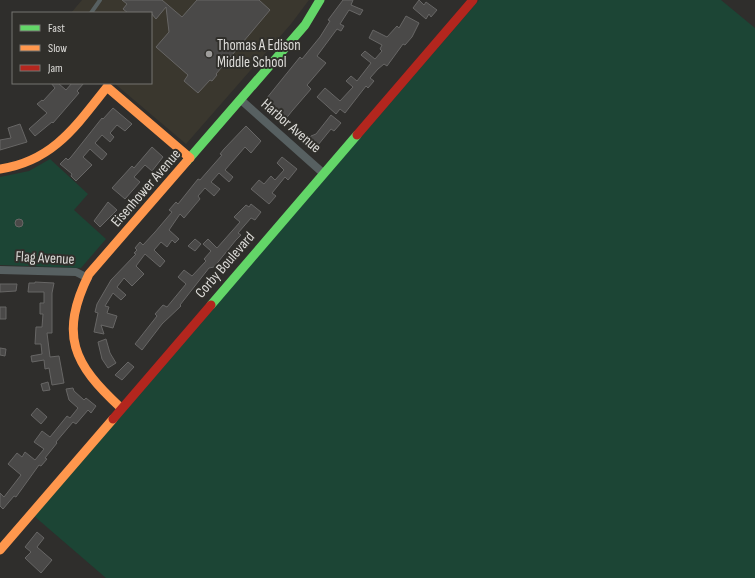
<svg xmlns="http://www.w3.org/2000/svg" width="755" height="578" viewBox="0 0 755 578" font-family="'Sofia Sans Condensed',sans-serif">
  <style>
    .built { fill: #3a372e }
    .green { fill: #1c4535 }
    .building { fill: #4a4948; stroke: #676665 }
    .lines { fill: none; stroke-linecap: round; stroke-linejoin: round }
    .lane { stroke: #576061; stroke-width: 4 }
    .street { stroke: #576061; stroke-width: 8 }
    .fast { stroke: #63d668; stroke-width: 9 }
    .slow { stroke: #ff974d; stroke-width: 9 }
    .jam { stroke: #b3261e; stroke-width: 9 }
    .poi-dot { fill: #9f9e9c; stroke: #302f2b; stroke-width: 1.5 }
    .labels { text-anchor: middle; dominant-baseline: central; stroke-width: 4; stroke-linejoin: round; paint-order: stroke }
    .poi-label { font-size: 15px; fill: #dcdbd8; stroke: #302f2b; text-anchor: start }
    .street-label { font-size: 15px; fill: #dcdbd8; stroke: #302f2b }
  </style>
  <rect width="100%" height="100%" fill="#2f2e2c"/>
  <path class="built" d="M82,0H309L291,24L186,144L114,83H151V13H71Z"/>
  <path class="green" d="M479,0H721L755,28V578H106L34,516Z
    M50,159L88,194L74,210L106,239L81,268L0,265V177L29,171Z"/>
  <path class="building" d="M122,0H162L182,17L197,0H259L270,10L216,74L217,75L212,81L210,80L198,93L184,81L188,75L156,47L169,32L166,7L156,19L151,13H128L123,9L127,4Z
    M343,0H353L351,5L363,10L360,15L349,10L340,24L344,26L341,31L337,29L317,56L326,63L307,85L311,89L292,111L284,121L273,112L271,115L262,104L300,57L302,59L320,37L330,21L328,20Z
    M419,0L424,5L426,2L437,10L431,17L429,14L426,19L413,8Z
    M406,16L419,23L412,37L405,45L403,44L387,66L384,64L378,69L370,78L374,81L368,88L366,86L345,113L340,109L336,114L317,97L325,88L340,101L353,87L346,81L351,76L357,81L371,63L361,55L365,51L375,59L382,51L380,49L382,45L369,38L373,30L387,37L397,26L399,28Z
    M51,83H58L66,90L72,83H84L77,91L79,93L53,123L52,122L35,136L29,129L47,113L37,104L42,100L43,101L55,88Z
    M113,108L132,124L125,131L117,125L110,133L114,137L110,142L102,135L95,143L107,154L102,160L90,149L83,157L92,165L76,181L71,176L72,174L60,164L66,158L68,160L71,157L102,118L103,119Z
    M331,115L341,123L334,131L331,129L318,145L317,144L314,148L306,141L311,136L316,134Z
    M20,124L27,142L0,150V140L11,138L8,128Z
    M246,126L261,141L251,153L245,147L225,170L233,177L229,182L219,173L211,182L220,189L214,196L205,188L198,196L200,199L184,218L180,214L169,230L179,239L175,243L172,240L167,247L161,242L154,250L165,261L160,267L145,254L136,266L144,274L132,286L124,278L117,287L126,295L121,300L113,293L105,306L109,307L107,313L117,316L113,328L101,325L104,334L94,332L98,313L95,312L97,304L111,280L136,254L134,253L137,250L135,248L140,242L143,245L155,232L172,212L169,210L176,202L178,204L198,179L200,180L222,155L220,154L224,149Z
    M152,147L163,157L152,171L145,165L134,177L140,182L125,199L112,188L132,166L134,168Z
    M282,157L297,169L288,180L285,177L272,193L276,196L269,204L251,189L259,180L264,184L271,176L275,180L284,170L277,163Z
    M108,202L117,210L100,227L94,221Z
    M251,204L261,212L255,220L251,218L238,233L241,235L236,240L214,267L209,268L180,305L181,306L162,324L142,350L135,344L157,316L155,314L163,305L167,307L186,284L178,277L184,270L192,276L206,261L204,259L211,251L203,244L208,239L217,248L240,222L234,217L246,205L249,207Z
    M15 223a4 4 0 1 1 8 0a4 4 0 1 1-8 0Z
    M195,239L201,244L195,251L188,246Z
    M35,282L54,283L52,293V333H47L50,357L59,356L64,383L52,385L49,368L45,369L44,360L32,362L31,356L42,354L41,344H35L36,327H42L43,314H40V303H44V292H28L29,283H35Z
    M0,284H17L16,291L0,292Z
    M0,307H6V319H0Z
    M106,339L110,353L116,363L108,368L102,359L98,342Z
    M0,348L6,349L5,356L0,355Z
    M128,362L134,367L122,380L115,375Z
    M48,382L50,390L43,391L41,384Z
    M73,388L74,391L84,400L86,398L96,406L91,413L88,410L76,424L73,422L56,442L57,443L45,458L47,459L41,466L39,465L16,497L14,496L3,509L0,506V493L4,497L21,475L8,464L17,453L22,457L25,452L35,460L44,449L34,442L42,431L50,437L67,416L70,418L78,408L69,400L66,389Z
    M37,408L47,417L41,424L31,415Z
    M37,532L44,538L37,547L52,560L41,573L25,558L31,552L25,547Z"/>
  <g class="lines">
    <path class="lane" d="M91,13L100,0"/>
    <path class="street" d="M241,100L323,173
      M0,270L76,272L88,278"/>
    <path class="fast" d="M187,161L305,25L320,0
      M211,305L357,135"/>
    <path class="slow" d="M0,169C53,161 76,126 107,87L190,158
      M121,408C73,364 59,335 89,274L187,161
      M0,550L113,419"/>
    <path class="jam" d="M357,135L473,0
      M113,419L211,305"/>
  </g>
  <circle class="poi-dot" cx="209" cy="54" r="4"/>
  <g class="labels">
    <g class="poi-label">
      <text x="217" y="45">Thomas A Edison<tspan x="217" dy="17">Middle School</tspan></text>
    </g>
    <g class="street-label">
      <text transform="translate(291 126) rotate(41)">Harbor Avenue</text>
      <text transform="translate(146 188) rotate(-49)">Eisenhower Avenue</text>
      <text transform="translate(45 258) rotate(3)">Flag Avenue</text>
      <text transform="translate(225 265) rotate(-49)">Corby Boulevard</text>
    </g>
  </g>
  <rect x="12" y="12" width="140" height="72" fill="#302f2b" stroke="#757470"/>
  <rect x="20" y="25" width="20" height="6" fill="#63d668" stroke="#757470"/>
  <text x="48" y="32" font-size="12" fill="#dcdbd8">Fast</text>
  <rect x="20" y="45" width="20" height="6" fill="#ff974d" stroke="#757470"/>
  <text x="48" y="52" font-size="12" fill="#dcdbd8">Slow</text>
  <rect x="20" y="65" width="20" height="6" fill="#b3261e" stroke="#757470"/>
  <text x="48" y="72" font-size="12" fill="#dcdbd8">Jam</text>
</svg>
